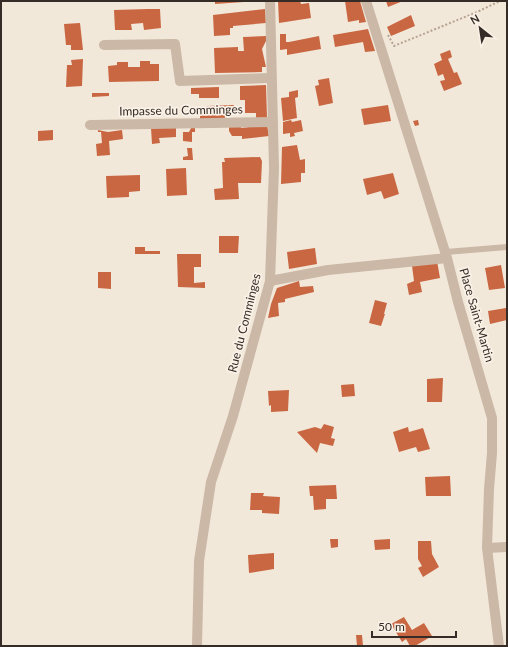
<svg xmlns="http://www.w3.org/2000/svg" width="508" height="647" viewBox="0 0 508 647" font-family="Lato,sans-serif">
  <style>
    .building { fill: #c96742 }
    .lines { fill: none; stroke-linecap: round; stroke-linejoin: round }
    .path { stroke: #b6a290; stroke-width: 2; stroke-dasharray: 2 2; stroke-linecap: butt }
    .service { stroke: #cbb8a6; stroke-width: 6 }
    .minor { stroke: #cbb8a6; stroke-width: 10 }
    .tertiary { stroke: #cbb8a6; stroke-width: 10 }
    .labels { text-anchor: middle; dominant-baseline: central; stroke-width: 3.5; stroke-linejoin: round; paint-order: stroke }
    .street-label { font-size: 12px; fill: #362c27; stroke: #faf2e7 }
  </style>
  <rect width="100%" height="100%" fill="#f2e8da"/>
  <path class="building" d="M215,1H244V2L215,4Z
    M278,1H300L301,4L309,3L311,18L279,23Z
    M345,1H360L366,22L359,23V20L348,22Z
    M386,1H403L388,7Z
    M148,9H160L161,28L144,30L143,23L131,24L132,30H115L114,10Z
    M265,9L266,23L233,26V28H230V35L214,36L213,15Z
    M411,15L415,26L391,36L387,27Z
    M80,23L83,50H71V45H66L64,24Z
    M368,29L375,51L365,52L363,42L335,47L333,35Z
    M280,34H286V42H289L319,36L321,49L287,55V49L280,50Z
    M266,36V41L262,49L266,67H262V72L215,73L214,48L238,47V51H244L243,37Z
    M450,50L452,57L448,59L454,73L457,72L462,84L444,91L440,81L445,80L443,74L438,76L434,64L442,60L440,54Z
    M83,59L82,86L66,87L67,65H72L71,60Z
    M140,61H150V64H159V81L109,82L108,66L117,65V62H128V67H140Z
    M329,78L333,103L319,106L315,86L319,85L318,80Z
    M266,85L267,118H256V113H245V100H240V86Z
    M219,87V98H199V94H191V88Z
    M298,90V97L295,98L297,118L283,121L281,98L289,97V92Z
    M92,93H109V96L92,97Z
    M234,105V113H225V122L200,120V111H203L207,106Z
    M388,105L391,121L364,125L361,109Z
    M291,120L292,122L301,120L303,131L294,133L295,136L290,137V133L283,134V122Z
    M418,120L419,125L415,126L413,121Z
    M267,125L269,136L242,139V136H232L229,131V127H241V128Z
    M151,128H176V137L159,138L160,143L152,144Z
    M191,128H195V132H192V142L183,141V132H189Z
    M53,130V140L38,141V131Z
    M98,130L108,132L122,130L123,139L109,141L110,155L97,156L96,144L102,143L101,132H98Z
    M297,145L300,160L305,159V173H301V182L281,184L282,147Z
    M187,148H192L193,160H183V157L188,156Z
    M260,157L262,161L261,183H238L239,199L215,200L214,189L223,188L222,162H225L224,158Z
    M186,168L187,195L167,196L166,169Z
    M393,173L399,194L384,199L381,191L367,195L363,179Z
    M140,175V191L129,192V197L107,198L106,176Z
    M219,236H239L238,253H219Z
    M135,247H145V251H160V254H135Z
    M315,248L317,264L289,269L287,252Z
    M177,254H201V267H194V283L205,282V288L178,287Z
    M437,261L440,278L420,282L422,292L409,295L407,284L414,281L412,266Z
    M501,265L505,288L489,290L485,268Z
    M98,272H111V289L98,288Z
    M299,281L300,287L313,286L314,292L285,299V302L278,303L279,316L268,318L271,304L277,288Z
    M375,300L387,303L384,314H385L381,326L369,323Z
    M506,308L507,320L490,324L488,311Z
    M443,378L442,402H427V379Z
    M354,384L355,396L342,397L341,385Z
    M289,390L288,411L271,412V405L269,406L268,391Z
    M324,424L334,427L331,438L335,439L333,446L320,443L317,453L297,432L315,427L321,429Z
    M408,427L409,432L423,428L430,449L418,452L416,447L399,452L393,432Z
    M450,476L451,496H426L425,477Z
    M336,485L337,499H326V509L314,510L313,496H310L309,486Z
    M251,493H264L263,496L280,497L279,514L262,513V510H250Z
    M330,539H338V547L331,548Z
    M390,539V549L375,550L374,540Z
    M418,541H431L432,554L439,567L423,577L418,568L422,566L418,559Z
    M274,553V569L249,573L248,555Z
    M404,617L412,630L424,623L432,636L415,646H410L406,639L402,642L391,624Z
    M356,635H362L363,646H357Z"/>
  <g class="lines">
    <path class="path" d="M388,35L394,46L477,12L500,1"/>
    <path class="service" d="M446,252L507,247"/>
    <path class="minor" d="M366,1L447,258L458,302L492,418V453L489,489L487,548L499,646
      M104,45L175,44L180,81L271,78
      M90,125L272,122
      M270,281L328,270L447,258
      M487,548L507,547"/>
    <path class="tertiary" d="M197,646L199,561L211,482L233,416L270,281L274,168L270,1"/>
  </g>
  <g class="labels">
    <g class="street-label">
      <text transform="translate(181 110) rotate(-1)">Impasse du Comminges</text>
      <text transform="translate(477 315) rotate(74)">Place Saint-Martin</text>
      <text transform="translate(244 323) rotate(-76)">Rue du Comminges</text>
    </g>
  </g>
  <rect width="508" height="647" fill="none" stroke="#362c27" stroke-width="4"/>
  <g transform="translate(480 28) rotate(330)" stroke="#faf2e7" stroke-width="3" paint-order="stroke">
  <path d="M0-3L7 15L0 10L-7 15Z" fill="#362c27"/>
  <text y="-6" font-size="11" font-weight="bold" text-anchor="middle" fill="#362c27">N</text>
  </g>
  <path d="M372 631v6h84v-6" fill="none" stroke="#362c27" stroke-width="2"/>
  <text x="378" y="631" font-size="12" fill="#362c27" stroke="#faf2e7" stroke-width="3" paint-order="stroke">50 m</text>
</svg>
